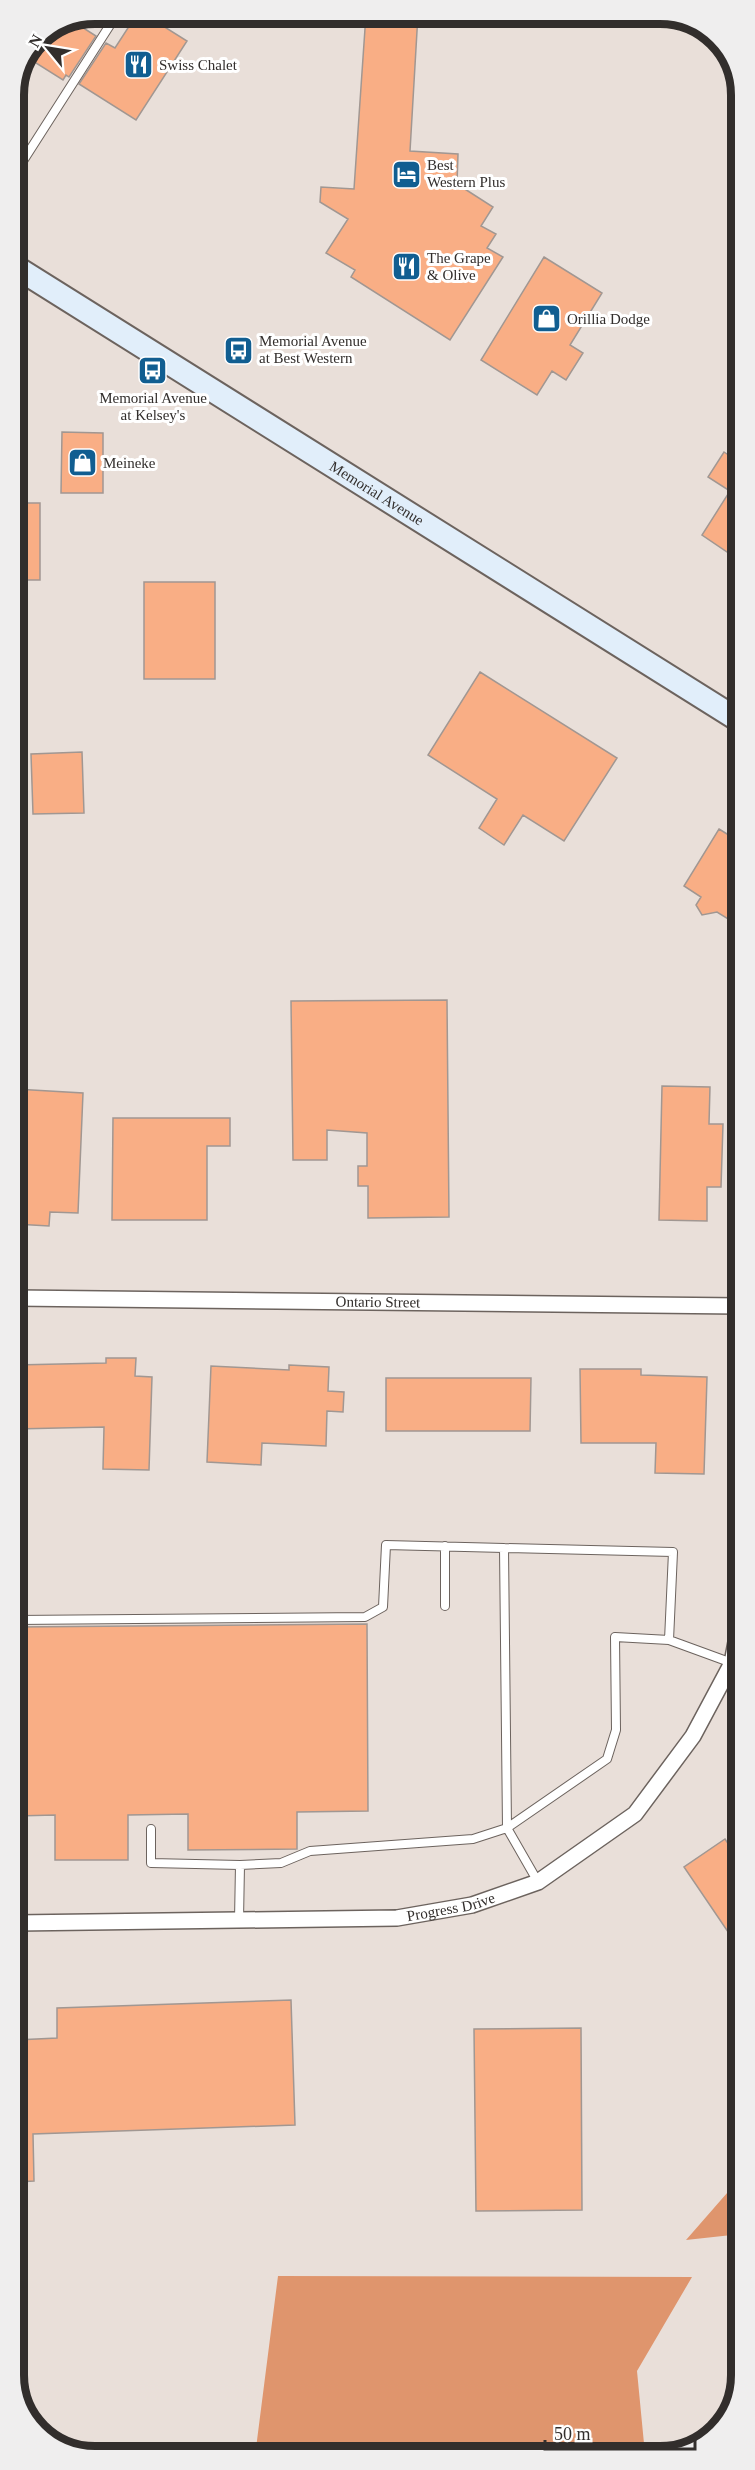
<svg xmlns="http://www.w3.org/2000/svg" width="755" height="2470" viewBox="0 0 755 2470" font-family="'Times New Roman',serif">
  <style>
    .forest { fill: #df956d }
    .building { fill: #f9ae85; stroke: #a19792; stroke-width: 1.5 }
    .lines { fill: none; stroke-linecap: round; stroke-linejoin: round }
    .service-casing { stroke: #6c635e; stroke-width: 10 }
    .minor-casing { stroke: #6c635e; stroke-width: 18 }
    .secondary-casing { stroke: #6c635e; stroke-width: 26 }
    .service { stroke: #fff; stroke-width: 8 }
    .minor { stroke: #fff; stroke-width: 15 }
    .secondary { stroke: #e1eefa; stroke-width: 22 }
    .labels { text-anchor: middle; dominant-baseline: central; stroke-width: 6; stroke-linejoin: round; paint-order: stroke }
    .poi-label { font-size: 15px; fill: #322e2c; stroke: #fff; text-anchor: start }
    .street-label { font-size: 15px; fill: #322e2c; stroke: #fff }
    .rim { fill: none; stroke: #322e2c; stroke-width: 8 }
  </style>
  <rect width="100%" height="100%" fill="#e9dfd9"/>
  <path class="forest" d="M741,2177V2234L686,2240Z
    M278,2276L692,2277L637,2371L645,2454L255,2456Z"/>
  <path class="building" d="M137,14H144L187,41L136,120L79,84L106,43L115,48Z
    M366,14H418L410,151L458,154L457,184L493,207L481,226L496,234L487,248L503,257L450,340L351,277L355,270L326,253L348,219L320,202L321,187L354,189Z
    M74,22L96,36L69,77L66,75L63,80L28,58L38,37Z
    M544,257L602,293L570,345L583,353L566,380L552,371L537,395L481,360Z
    M62,432L103,433V493H61Z
    M724,452L739,462V560L702,535L730,491L708,477Z
    M14,503H40V580H14Z
    M144,582H215V679H144Z
    M480,672L617,758L564,841L523,815L504,845L479,828L497,799L428,755Z
    M82,752L84,813L33,814L31,754Z
    M719,829L740,842V910L733,922L717,912L702,915L696,905L701,897L684,886Z
    M447,1000L449,1217L368,1218V1186H358V1166H367V1133L327,1130V1160H293L291,1001Z
    M662,1086L710,1087L709,1124H723L721,1187H707V1221L659,1220Z
    M15,1089L83,1093L78,1213L50,1212L49,1226L15,1224Z
    M113,1118H230V1146H207V1220H112Z
    M106,1358H136L135,1376L152,1377L149,1470L103,1469L104,1427L15,1429V1365L106,1363Z
    M289,1365L329,1367L328,1391L344,1392L343,1412L327,1411L326,1446L262,1443L261,1465L207,1462L211,1366L289,1370Z
    M580,1369H641V1375L707,1377L704,1474L655,1473L656,1443H581Z
    M386,1378H531L530,1431H386Z
    M367,1624L368,1811L297,1812V1849L188,1850V1814L128,1815V1860H55V1815L16,1816L15,1627Z
    M725,1839L741,1863V1951L684,1867Z
    M291,2000L295,2125L33,2134L34,2181L16,2182V2040L57,2038V2008Z
    M581,2028L582,2210L476,2211L474,2029Z"/>
  <g class="lines">
    <defs>
      <path id="service" d="M14,175L117,14
        M445,1546V1606
        M15,1620L365,1617L383,1607L386,1545L504,1548
        M669,1640L732,1663
        M151,1829V1863L240,1865
        M239,1920L240,1865L281,1863L310,1851L473,1839L507,1828L504,1548L673,1552L669,1640L615,1637L616,1730L607,1759L507,1828L538,1882"/>
      <g id="minor">
        <path id="s1" d="M15,1298L740,1306"/>
        <path id="s2" d="M16,1923L397,1918L472,1905L538,1882L635,1814L693,1736L732,1663L741,1616"/>
      </g>
      <g id="secondary">
        <path id="s3" d="M14,266L740,721"/>
      </g>
    </defs>
    <use href="#service" class="service-casing"/>
    <use href="#minor" class="minor-casing"/>
    <use href="#secondary" class="secondary-casing"/>
    <use href="#service" class="service"/>
    <use href="#minor" class="minor"/>
    <use href="#secondary" class="secondary"/>
  </g>
  <defs>
    <symbol id="restaurant-square" viewBox="-11 -11 22 22"><rect x="-9" y="-9" width="18" height="18" rx="4" fill="#115e91" stroke="#fff"/><path d="M-5-6h1v4h1v-4h1v4h1v-4h1v5L-1.5 .5V6h-2V.5L-5-1ZM5-6V6H3V1.5H1.5Q1.5-4 5-6Z" fill="#fff"/></symbol>
    <symbol id="hotel-square" viewBox="-11 -11 22 22"><rect x="-9" y="-9" width="18" height="18" rx="4" fill="#115e91" stroke="#fff"/><path d="M-6-4.5h1.5V1H6V5H4.5V3h-9V5H-6ZM-4 0a1.8 1.8 0 1 1 3.6 0ZM.5 0V-2.5h3Q6-2.5 6 0Z" fill="#fff"/></symbol>
    <symbol id="shop-square" viewBox="-11 -11 22 22"><rect x="-9" y="-9" width="18" height="18" rx="4" fill="#115e91" stroke="#fff"/><path d="M-5-2.5h2.3a2.7 3.5 0 0 1 5.4 0H5L5.5 6h-11ZM-1.5-2.5h3a1.5 2.3 0 0 0-3 0Z" fill="#fff"/></symbol>
    <symbol id="bus-square" viewBox="-11 -11 22 22"><rect x="-9" y="-9" width="18" height="18" rx="4" fill="#115e91" stroke="#fff"/><path d="M-5-6H5V4H4V6H2V4H-2V6H-4V4H-5ZM-3.5-4V0h7V-4ZM-3.5 1.2v1.5H-2V1.2ZM2 1.2v1.5H3.5V1.2Z" fill="#fff"/></symbol>
  </defs>
  <g fill-rule="evenodd">
    <use href="#restaurant-square" x="122" y="48" width="33" height="33"/>
    <use href="#hotel-square" x="390" y="158" width="33" height="33"/>
    <use href="#restaurant-square" x="390" y="250" width="33" height="33"/>
    <use href="#shop-square" x="530" y="302" width="33" height="33"/>
    <use href="#bus-square" x="222" y="334" width="33" height="33"/>
    <use href="#bus-square" x="136" y="354" width="33" height="33"/>
    <use href="#shop-square" x="66" y="446" width="33" height="33"/>
  </g>
  <g class="labels">
    <g class="poi-label">
      <text x="159" y="65">Swiss Chalet</text>
      <text x="427" y="165">Best<tspan x="427" dy="17">Western Plus</tspan></text>
      <text x="427" y="258">The Grape<tspan x="427" dy="17">&amp; Olive</tspan></text>
      <text x="567" y="319">Orillia Dodge</text>
      <text x="259" y="341">Memorial Avenue<tspan x="259" dy="17">at Best Western</tspan></text>
      <text x="153" y="398" text-anchor="middle">Memorial Avenue<tspan x="153" dy="17">at Kelsey's</tspan></text>
      <text x="103" y="463">Meineke</text>
    </g>
    <g class="street-label">
      <text stroke="none"><textPath href="#s3" startOffset="428">Memorial Avenue</textPath></text>
      <text stroke="none"><textPath href="#s1" startOffset="363">Ontario Street</textPath></text>
      <text stroke="none"><textPath href="#s2" startOffset="436">Progress Drive</textPath></text>
    </g>
  </g>
  <path d="M0 0H755V2470H0ZM95 24H660A71 71 0 0 1 731 95V2375A71 71 0 0 1 660 2446H95A71 71 0 0 1 24 2375V95A71 71 0 0 1 95 24Z" fill="#efeeee" fill-rule="evenodd"/>
  <path class="rim" d="M95 24H660A71 71 0 0 1 731 95V2375A71 71 0 0 1 660 2446H95A71 71 0 0 1 24 2375V95A71 71 0 0 1 95 24Z"/>
  <g transform="translate(48 48) rotate(300)" stroke="#ffffff" stroke-width="4.5" paint-order="stroke">
  <path d="M0-4.5L10 22L0 15L-10 22Z" fill="#322e2c"/>
  <text y="-9" font-size="16" font-weight="bold" text-anchor="middle" fill="#322e2c">N</text>
  </g>
  <path d="M545 2440v9h150v-9" fill="none" stroke="#322e2c" stroke-width="3"/>
  <text x="554" y="2440" font-size="18" fill="#322e2c" stroke="#ffffff" stroke-width="4.5" paint-order="stroke">50 m</text>
</svg>
